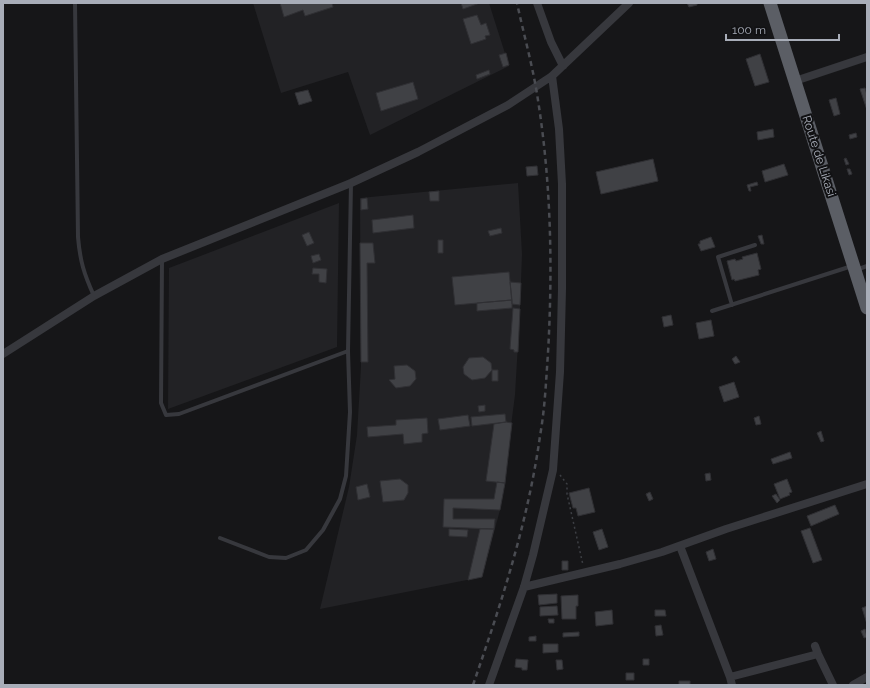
<svg xmlns="http://www.w3.org/2000/svg" width="870" height="688" viewBox="0 0 870 688" font-family="Raleway,sans-serif">
  <style>
    .built { fill: #222225 }
    .building { fill: #404145; stroke: #303034 }
    .lines { fill: none; stroke-linecap: round; stroke-linejoin: round }
    .path { stroke: #3d3f44; stroke-width: 1.5; stroke-dasharray: 2 3; stroke-linecap: butt }
    .service { stroke: #37383d; stroke-width: 4 }
    .minor { stroke: #37383d; stroke-width: 8 }
    .trunk { stroke: #5b5e65; stroke-width: 13 }
    .rail { stroke: #4a4c52; stroke-width: 2.5; stroke-dasharray: 5 4; stroke-linecap: butt }
    .labels { text-anchor: middle; dominant-baseline: central; stroke-width: 4; stroke-linejoin: round; paint-order: stroke }
    .street-label { font-size: 12px; fill: #a8adb8; stroke: #111113 }
  </style>
  <rect width="100%" height="100%" fill="#161618"/>
  <path class="built" d="M253,3H489L509,66L370,135L348,72L281,93Z
    M518,183L522,254L520,309L515,395L500,510L482,577L320,609L349,487L357,435L361,367L360,198Z
    M339,203L337,347L168,409L169,268Z"/>
  <path class="building" d="M280,3H332L333,7L305,16L303,10L284,17Z
    M461,3H480L463,9Z
    M687,3H697V5L689,7Z
    M477,15L481,25L486,23L490,35L485,36L486,39L471,44L463,19Z
    M506,53L509,65L503,67L499,55Z
    M760,54L769,82L755,86L746,59Z
    M489,70L490,74L477,79L476,75Z
    M413,82L418,99L381,111L376,93Z
    M865,88L867,95V110L860,89Z
    M308,90L312,101L299,105L295,93Z
    M836,98L840,114L834,116L829,100Z
    M773,129L774,137L758,140L757,132Z
    M856,133L857,137L850,139L849,135Z
    M846,158L849,164L846,165L844,159Z
    M653,159L658,181L601,194L596,172Z
    M784,164L788,175L765,182L762,171Z
    M537,166L538,175L527,176L526,167Z
    M847,169H850L852,174L849,175Z
    M757,182L758,185L750,187L751,191H749L747,185Z
    M439,191V201H430L429,192Z
    M367,198L368,209L361,210V199Z
    M413,215L414,228L373,233L372,220Z
    M501,228L502,233L490,236L488,231Z
    M309,232L314,243L307,246L302,235Z
    M762,235L764,244H761L758,236Z
    M711,237L715,247L701,251L698,244H700V241Z
    M438,240H443V253H438Z
    M360,243H373L375,263H367L368,362H361Z
    M757,253L761,269L758,270L759,275L735,281L734,279L732,280L727,261L735,259L736,261L743,259L742,257Z
    M319,254L321,260L313,263L311,256Z
    M313,268L327,269L326,283L319,282V274H312Z
    M509,272L512,300L455,305L452,277Z
    M510,282L521,283L520,305L512,304Z
    M512,300V308L477,311V303Z
    M513,308L520,309L518,352H514V350L510,349Z
    M671,315L673,325L664,327L662,317Z
    M711,320L714,336L699,339L696,323Z
    M736,356L740,362L735,364L732,359Z
    M483,357L491,363L492,370L485,378L472,380L464,374L463,367L469,358Z
    M407,365L415,371L416,379L410,386L396,388L389,380L395,379L394,366Z
    M492,370H498V381H492Z
    M734,382L739,397L724,402L719,387Z
    M485,405V411L479,412L478,406Z
    M505,414L506,422L472,426L471,417Z
    M468,415L470,426L440,430L438,419Z
    M759,416L761,424L756,425L754,418Z
    M427,418L428,433L422,434V442L404,444L403,434L368,437L367,427L396,425V420Z
    M506,422L512,423L505,483L486,481L494,424Z
    M821,431L824,441L821,442L817,433Z
    M790,452L792,458L773,464L771,459Z
    M710,473L711,480L706,481L705,474Z
    M400,479L408,485V493L404,500L383,502L380,481Z
    M787,479L792,492L789,493L790,495L780,499L774,484Z
    M497,482L505,483L500,510L453,508V519H495L494,529L443,527L444,499H494Z
    M367,484L370,497L358,500L356,487Z
    M589,488L595,512L578,516L576,508H573L569,493Z
    M650,492L653,499L649,501L646,494Z
    M776,494L780,500L777,503L772,496Z
    M835,505L839,514L811,526L807,516Z
    M810,528L822,560L813,563L801,531Z
    M449,529L468,530L467,537L449,536Z
    M480,529H494L482,577L468,580Z
    M602,529L608,547L599,550L593,532Z
    M713,549L716,559L709,561L706,552Z
    M562,561H568V570H562Z
    M557,594V603L539,605L538,595Z
    M578,595V606H576V619H562L561,596Z
    M557,606L558,615L540,616V607Z
    M867,606V624L862,608Z
    M612,610L613,624L596,626L595,612Z
    M655,610H665L666,616H655Z
    M548,619H554V623H549Z
    M661,625L663,635L656,636L655,626Z
    M865,629L867,637L864,638L861,631Z
    M579,632V636L563,637V633Z
    M536,636V641H529V637Z
    M543,644H558V652L543,653Z
    M516,659L528,660L527,670H522V668L515,667Z
    M643,659H649V665H643Z
    M556,660H562L563,669L557,670Z
    M626,673H634V680H626Z
    M679,681H690V685H679Z"/>
  <g class="lines">
    <path class="path" d="M560,475L567,484V494L583,565"/>
    <path class="service" d="M75,3L78,237C80,261 84,274 94,296
      M162,259L161,403L166,415L179,414L348,351L351,183
      M856,270L867,266
      M732,305L718,257L755,245
      M712,311L852,266
      M220,538L269,557L286,558L306,550L323,530L340,499L346,476L350,412L348,351"/>
    <path class="minor" d="M537,3L551,42L563,66
      M795,81L867,57
      M3,354L94,296L162,259L351,183L418,152L508,105L552,76L629,3
      M680,546L730,677L818,654
      M524,587L620,564L662,552L726,529L867,484
      M815,646L818,654L833,685
      M730,677L732,685
      M489,685L524,587L533,555L553,470L560,372L562,289V184L559,129L552,76
      M853,685L867,677"/>
    <path class="trunk" d="M770,3L867,308"/>
    <path class="rail" d="M473,685C501,604 528,522 540,436C545,408 546,381 548,353C553,264 551,176 536,88C531,60 523,31 517,3"/>
  </g>
  <g class="labels">
    <g class="street-label">
      <text transform="translate(819 156) rotate(72)">Route de Likasi</text>
    </g>
  </g>
  <rect width="870" height="688" fill="none" stroke="#a8adb8" stroke-width="8"/>
  <path d="M726 34v6h113v-6" fill="none" stroke="#a8adb8" stroke-width="2"/>
  <text x="732" y="34" font-size="12" fill="#a8adb8" stroke="#111113" stroke-width="3" paint-order="stroke">100 m</text>
</svg>
